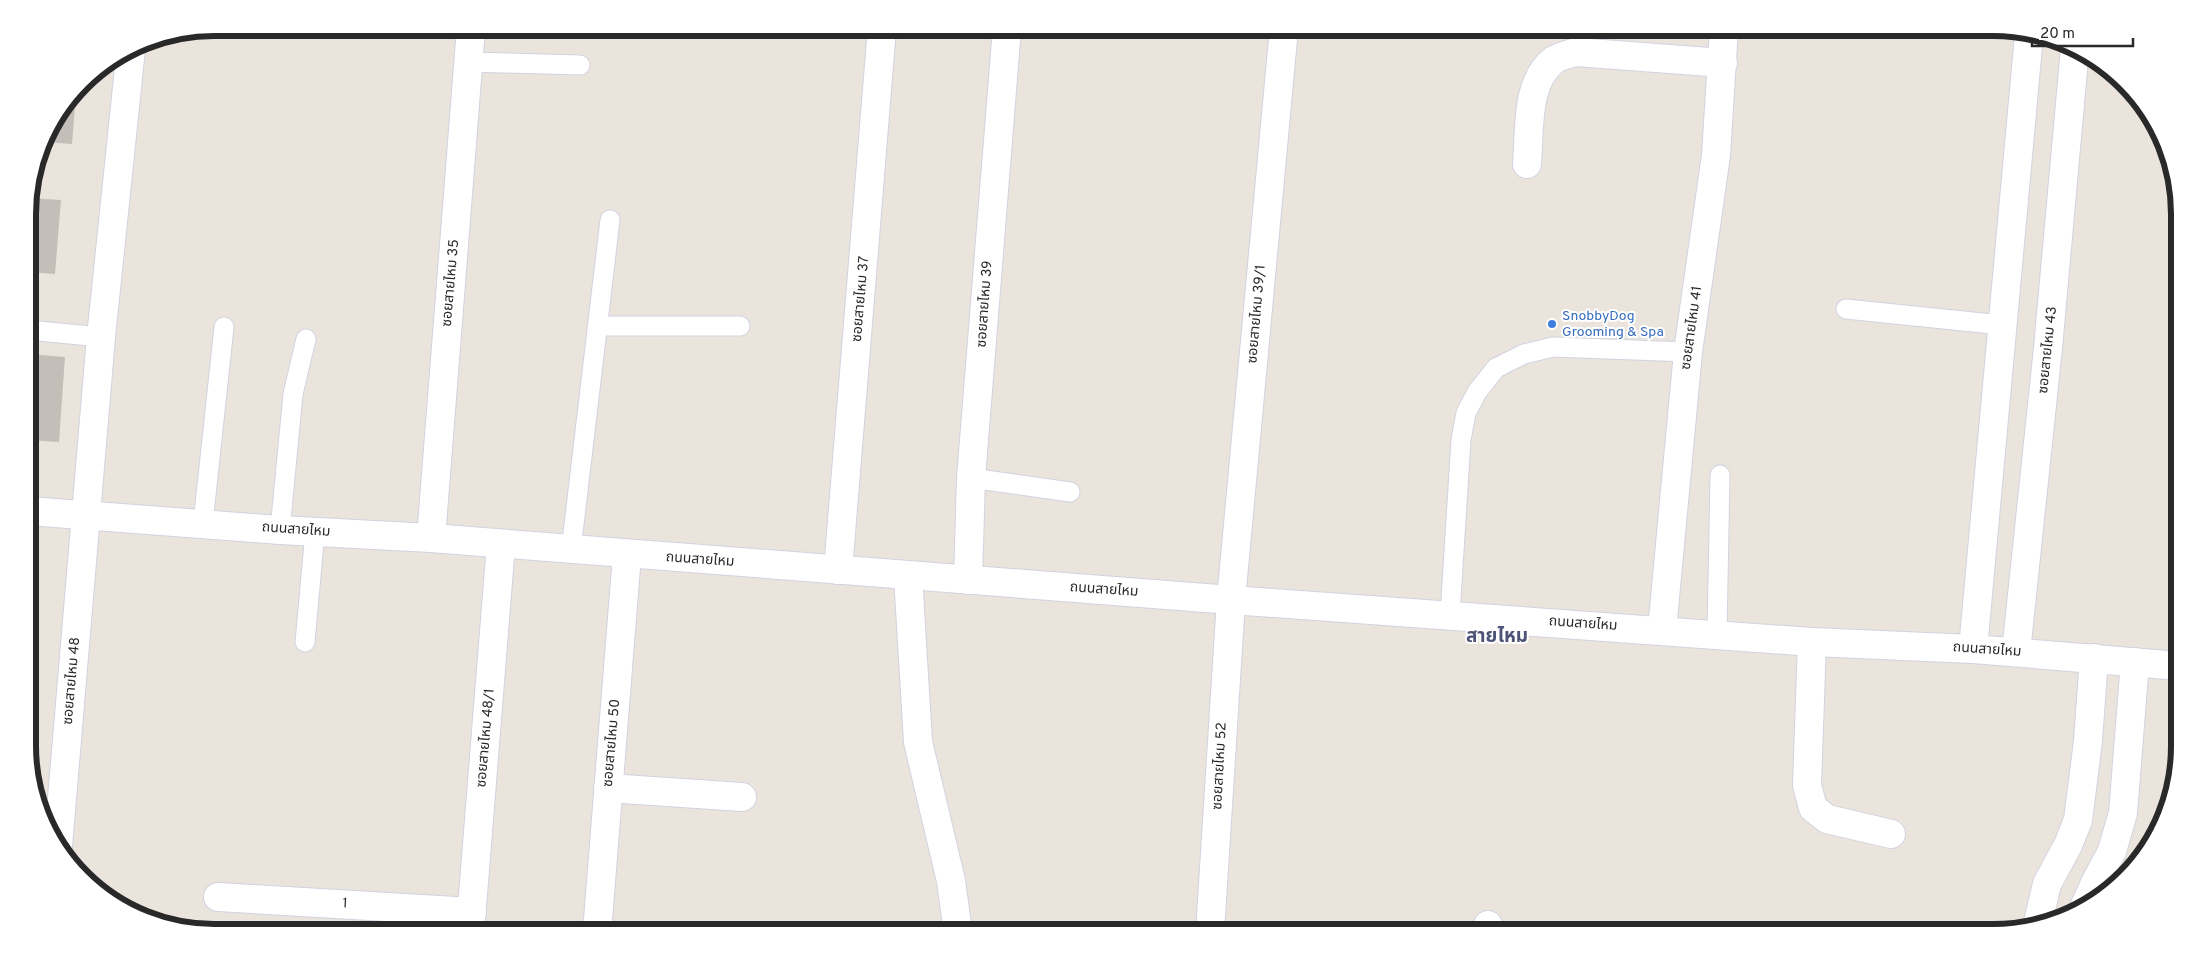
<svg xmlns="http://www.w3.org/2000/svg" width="2207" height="960" viewBox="0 0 2207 960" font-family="Overpass,'Noto Sans Thai',sans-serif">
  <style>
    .building { fill: #c3beb7 }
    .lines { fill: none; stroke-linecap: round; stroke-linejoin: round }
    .service-casing { stroke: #d1d3e1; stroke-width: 21 }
    .minor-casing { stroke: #d1d3e1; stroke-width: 30 }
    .secondary-casing { stroke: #d1d3e1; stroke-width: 30 }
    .service { stroke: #fff; stroke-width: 19 }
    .minor { stroke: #fff; stroke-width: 28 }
    .secondary { stroke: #fff; stroke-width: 28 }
    .shop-dot { fill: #3f7fe0; stroke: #fff; stroke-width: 2 }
    .labels { text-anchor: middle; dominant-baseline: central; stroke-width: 4; stroke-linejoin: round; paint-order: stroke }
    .street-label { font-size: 14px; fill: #292929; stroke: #fff }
    .shop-label { font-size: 14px; fill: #366cbe; stroke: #fff; text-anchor: start }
    .district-label { font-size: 19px; font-weight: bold; fill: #4c5376; stroke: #fff }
    .rim { fill: none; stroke: #292929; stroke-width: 6 }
  </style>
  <rect width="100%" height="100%" fill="#eae4dc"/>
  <path class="building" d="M76,93L72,144L44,142L47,131Z
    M29,198L61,200L55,274L28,272Z
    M28,354L65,357L59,442L28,440Z"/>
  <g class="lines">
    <defs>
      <path id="service" d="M468,62L580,65
        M1846,309L2002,325
        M597,326H740
        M28,330L101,337
        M971,478L1070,492
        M203,523L224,327
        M280,530L293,394L306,339
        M571,550L610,220
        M1450,615L1461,440L1466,413L1477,392L1496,368L1524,354L1553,347L1688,352
        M1717,635L1720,475
        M305,642L315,532"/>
      <path id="minor" d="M1527,164C1530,131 1525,82 1554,60C1560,56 1570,54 1576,52L1723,63
        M431,538L471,28
        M838,570L882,28
        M908,576L918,742L951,881L958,932
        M968,580L971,478L1007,28
        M1662,630L1688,352L1716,155L1724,28
        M1812,642L1807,785L1813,808L1827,819L1891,834
        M1973,649L2029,35
        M2016,652L2048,348L2075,48
        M608,788L742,797
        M58,846L101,337L131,49
        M218,897L472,912
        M2085,905L2096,881L2112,851L2123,813L2135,662
        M2037,926L2047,884L2068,845L2078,820L2088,741L2094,658
        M470,932L501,544
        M597,932L627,555
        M1210,932L1231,600L1284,28
        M1485,932L1488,925"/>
      <path id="secondary" d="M29,511L280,530L431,538L1231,600L1812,642L1973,649L2179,666"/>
    </defs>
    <use href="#service" class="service-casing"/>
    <use href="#minor" class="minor-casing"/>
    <use href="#secondary" class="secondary-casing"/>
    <use href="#service" class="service"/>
    <use href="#minor" class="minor"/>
    <use href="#secondary" class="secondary"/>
  </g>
  <circle class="shop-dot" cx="1552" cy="324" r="5"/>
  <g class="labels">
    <g class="street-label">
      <text transform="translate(451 283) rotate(-85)">ซอยสายไหม 35</text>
      <text transform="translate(861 299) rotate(-85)">ซอยสายไหม 37</text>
      <text transform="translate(985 304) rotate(-86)">ซอยสายไหม 39</text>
      <text transform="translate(1257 314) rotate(-85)">ซอยสายไหม 39/1</text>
      <text transform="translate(1692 328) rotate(-82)">ซอยสายไหม 41</text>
      <text transform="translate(2048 350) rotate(-84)">ซอยสายไหม 43</text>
      <text transform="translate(296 530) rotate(4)">ถนนสายไหม</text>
      <text transform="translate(700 560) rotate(4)">ถนนสายไหม</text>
      <text transform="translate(1104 590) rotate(4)">ถนนสายไหม</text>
      <text transform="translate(1583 624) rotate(4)">ถนนสายไหม</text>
      <text transform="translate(1987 650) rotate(4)">ถนนสายไหม</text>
      <text transform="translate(72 681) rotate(-85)">ซอยสายไหม 48</text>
      <text transform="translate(486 738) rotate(-85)">ซอยสายไหม 48/1</text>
      <text transform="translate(612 743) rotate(-85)">ซอยสายไหม 50</text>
      <text transform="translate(1220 766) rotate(-87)">ซอยสายไหม 52</text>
      <text transform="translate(345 904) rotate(3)">1</text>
    </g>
    <g class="shop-label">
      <text x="1562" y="316">SnobbyDog<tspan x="1562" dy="16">Grooming &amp; Spa</tspan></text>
    </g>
    <g class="district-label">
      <text x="1497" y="637">สายไหม</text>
    </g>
  </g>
  <path d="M0 0H2207V960H0ZM214 36H1993A178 178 0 0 1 2171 214V746A178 178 0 0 1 1993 924H214A178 178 0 0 1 36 746V214A178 178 0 0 1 214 36Z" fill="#fff" fill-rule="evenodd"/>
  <path class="rim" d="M214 36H1993A178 178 0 0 1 2171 214V746A178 178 0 0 1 1993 924H214A178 178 0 0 1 36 746V214A178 178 0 0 1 214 36Z"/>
  <path d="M2032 38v8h101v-8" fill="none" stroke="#292929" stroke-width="2.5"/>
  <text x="2040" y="38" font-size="15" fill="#292929" stroke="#ffffff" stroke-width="4" paint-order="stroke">20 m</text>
</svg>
